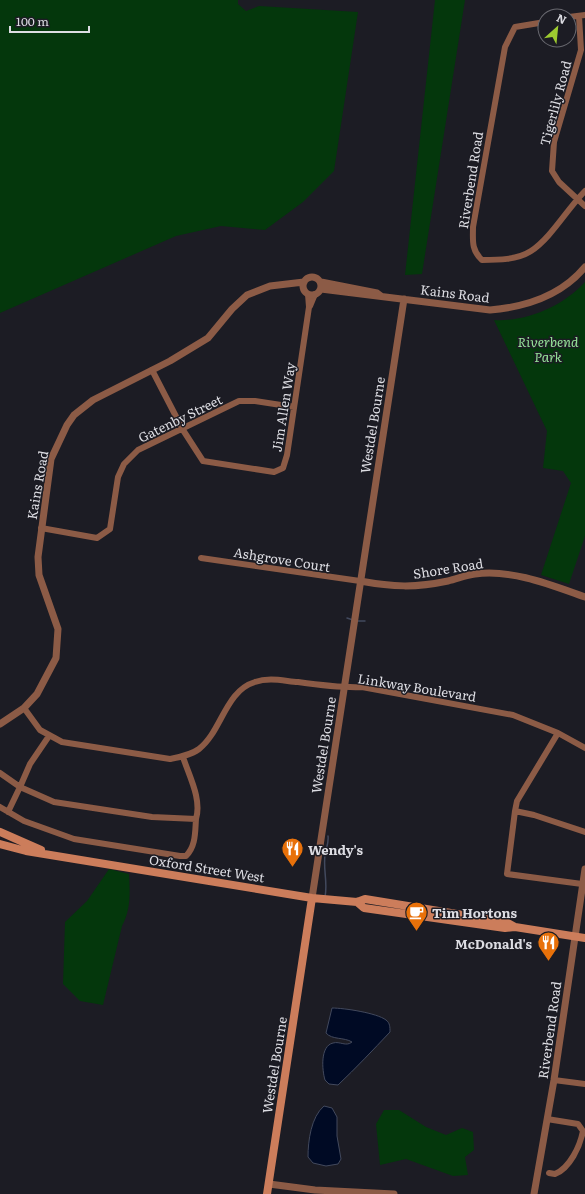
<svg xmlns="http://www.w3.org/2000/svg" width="585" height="1194" viewBox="0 0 585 1194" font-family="Literata,serif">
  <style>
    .green { fill: #04370c }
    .water { fill: #000a24; stroke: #42495d }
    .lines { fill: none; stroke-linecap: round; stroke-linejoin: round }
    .stream { stroke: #42495d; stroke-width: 1.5 }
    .minor { stroke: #8c5b46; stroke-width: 6 }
    .tertiary { stroke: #8c5b46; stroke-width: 7 }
    .secondary { stroke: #cc7d5b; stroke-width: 8 }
    .labels { text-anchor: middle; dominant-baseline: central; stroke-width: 3; stroke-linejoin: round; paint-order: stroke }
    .street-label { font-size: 13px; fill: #dddde3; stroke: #1c1c24 }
    .park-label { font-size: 13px; font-style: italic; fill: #96e599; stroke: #1c1c24 }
    .poi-label { font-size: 13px; font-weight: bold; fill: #dddde3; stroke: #1c1c24; text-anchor: start }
  </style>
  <rect width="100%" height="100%" fill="#1c1c24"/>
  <path class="green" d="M0,0H238V4L246,11L259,6L358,12L334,171L303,202L265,230L221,226L176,236L0,313Z
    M435,0H465L422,274L405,275Z
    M585,282V536L569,584L541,575L571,483L563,471L543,468L547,431L494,320C527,322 563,306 585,282Z
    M109,869L129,874C130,892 131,910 122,926L103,1005L80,1001L63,984L65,922L87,901Z
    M384,1110H399L426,1127L446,1135L462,1128L473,1132L474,1150L465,1157L468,1175L453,1176L406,1159L380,1165L376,1124Z"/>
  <path class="water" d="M332,1008C344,1008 377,1013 386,1020C390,1023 390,1027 390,1032C373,1050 356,1068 338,1085L329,1084L325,1080C322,1070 320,1046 333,1043C340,1041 346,1047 352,1042C344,1037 332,1040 326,1033Z
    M324,1106L332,1108L337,1117V1136L341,1159L338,1164L326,1166L313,1163L308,1157C308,1141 311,1117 324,1106Z"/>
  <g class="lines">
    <path class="stream" d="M347,618L353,620
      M357,621H365
      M325,897C328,883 323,870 325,855C326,848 329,843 328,836"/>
    <path class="minor" d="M579,16L581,50L554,142L552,171L559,182L585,206
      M569,17L585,15
      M545,22L515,27L505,47L473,227C473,240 471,250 482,260C498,260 517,260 531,251C551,238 567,209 585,191
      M310,306L315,294
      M152,370L183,430L203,461L274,472L283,468L287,455L309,307L308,294
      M41,528L97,538L110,529L118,477L124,464L138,450L239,401H255L294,407
      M201,558L360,581
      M24,708L40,730L62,742L170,759C180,757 191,755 199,749C222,731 225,691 255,682C269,677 284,681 298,682C319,685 340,688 362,687L513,715L558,733L585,748
      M183,757C189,776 202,799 196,819
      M0,773L20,787L30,764L49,736
      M0,807L24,821L74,839L180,856H186C196,846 195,832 196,819L152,817L54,802L20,787L8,812
      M515,811L517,801L558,733
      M582,884L507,874L515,811L534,815L585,832
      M554,1080L585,1084
      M547,1119L578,1124L583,1131C580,1146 570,1168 555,1174L549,1173"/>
    <path class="tertiary" d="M303 286a9 9 0 1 1 18 0a9 9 0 1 1-18 0Z
      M321,282L377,293L381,296
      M321,289L490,310C526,307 561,296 585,267
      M360,581C393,587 415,588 448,581C457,579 466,575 475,574C512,569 551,585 585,597
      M0,724L24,708L37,694L56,658L58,629L39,575L38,557L51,459L67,425L74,415L93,400L170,361L208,338L232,309L247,295L270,286L304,282
      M312,898L404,299
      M269,1184L315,1190L394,1194
      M534,1194L554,1080L585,869"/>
    <path class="secondary" d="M0,832L41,850
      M0,844L26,851L312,898L357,902L365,899L506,922L515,927
      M357,902L364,908L505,928L515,927L585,938
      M267,1194L312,898"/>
  </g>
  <defs>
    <symbol id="restaurant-pin" viewBox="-11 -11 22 30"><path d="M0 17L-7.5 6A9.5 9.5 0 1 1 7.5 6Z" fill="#e8710a" stroke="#1c1c24"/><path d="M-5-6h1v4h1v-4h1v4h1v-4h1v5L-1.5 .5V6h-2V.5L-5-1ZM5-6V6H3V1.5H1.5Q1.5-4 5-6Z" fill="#fff"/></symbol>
    <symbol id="cafe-pin" viewBox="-11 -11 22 30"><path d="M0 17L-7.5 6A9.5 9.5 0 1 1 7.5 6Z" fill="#e8710a" stroke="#1c1c24"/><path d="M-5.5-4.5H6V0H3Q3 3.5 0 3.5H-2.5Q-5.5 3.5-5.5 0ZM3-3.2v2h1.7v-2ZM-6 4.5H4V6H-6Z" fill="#fff"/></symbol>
  </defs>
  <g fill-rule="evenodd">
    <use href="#restaurant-pin" x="280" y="836" width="25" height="34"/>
    <use href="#cafe-pin" x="404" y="900" width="25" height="34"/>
    <use href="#restaurant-pin" x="536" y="930" width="25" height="34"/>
  </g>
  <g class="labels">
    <g class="street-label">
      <text transform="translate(555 103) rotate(-75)">Tigerlily Road</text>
      <text transform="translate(470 180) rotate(-81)">Riverbend Road</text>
      <text transform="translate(455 293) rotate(7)">Kains Road</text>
      <text transform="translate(283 407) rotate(-81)">Jim Allen Way</text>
      <text transform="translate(180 418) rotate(-26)">Gatenby Street</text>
      <text transform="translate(372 425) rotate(-81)">Westdel Bourne</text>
      <text transform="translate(37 485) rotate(-80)">Kains Road</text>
      <text transform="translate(282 559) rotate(9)">Ashgrove Court</text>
      <text transform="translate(448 568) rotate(-9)">Shore Road</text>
      <text transform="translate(417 687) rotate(9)">Linkway Boulevard</text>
      <text transform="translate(323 745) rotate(-81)">Westdel Bourne</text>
      <text transform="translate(207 868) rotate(9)">Oxford Street West</text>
      <text transform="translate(549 1030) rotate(-82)">Riverbend Road</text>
      <text transform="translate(274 1065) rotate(-81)">Westdel Bourne</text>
    </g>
    <g class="park-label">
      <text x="548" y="341">Riverbend<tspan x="548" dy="15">Park</tspan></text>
    </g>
    <g class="poi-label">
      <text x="308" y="849">Wendy's</text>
      <text x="432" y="912">Tim Hortons</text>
      <text x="532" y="943" text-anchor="end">McDonald's</text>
    </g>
  </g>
  <g transform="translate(557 28) rotate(27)"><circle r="19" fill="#1c1c24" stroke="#696970"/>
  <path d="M0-3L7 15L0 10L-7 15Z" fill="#9dca30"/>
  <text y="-6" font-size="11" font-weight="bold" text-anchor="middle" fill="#dddde3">N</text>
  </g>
  <path d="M10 26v6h79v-6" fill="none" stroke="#dddde3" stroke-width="2"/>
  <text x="16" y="26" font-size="12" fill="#dddde3" stroke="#1c1c24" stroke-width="3" paint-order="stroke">100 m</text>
</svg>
